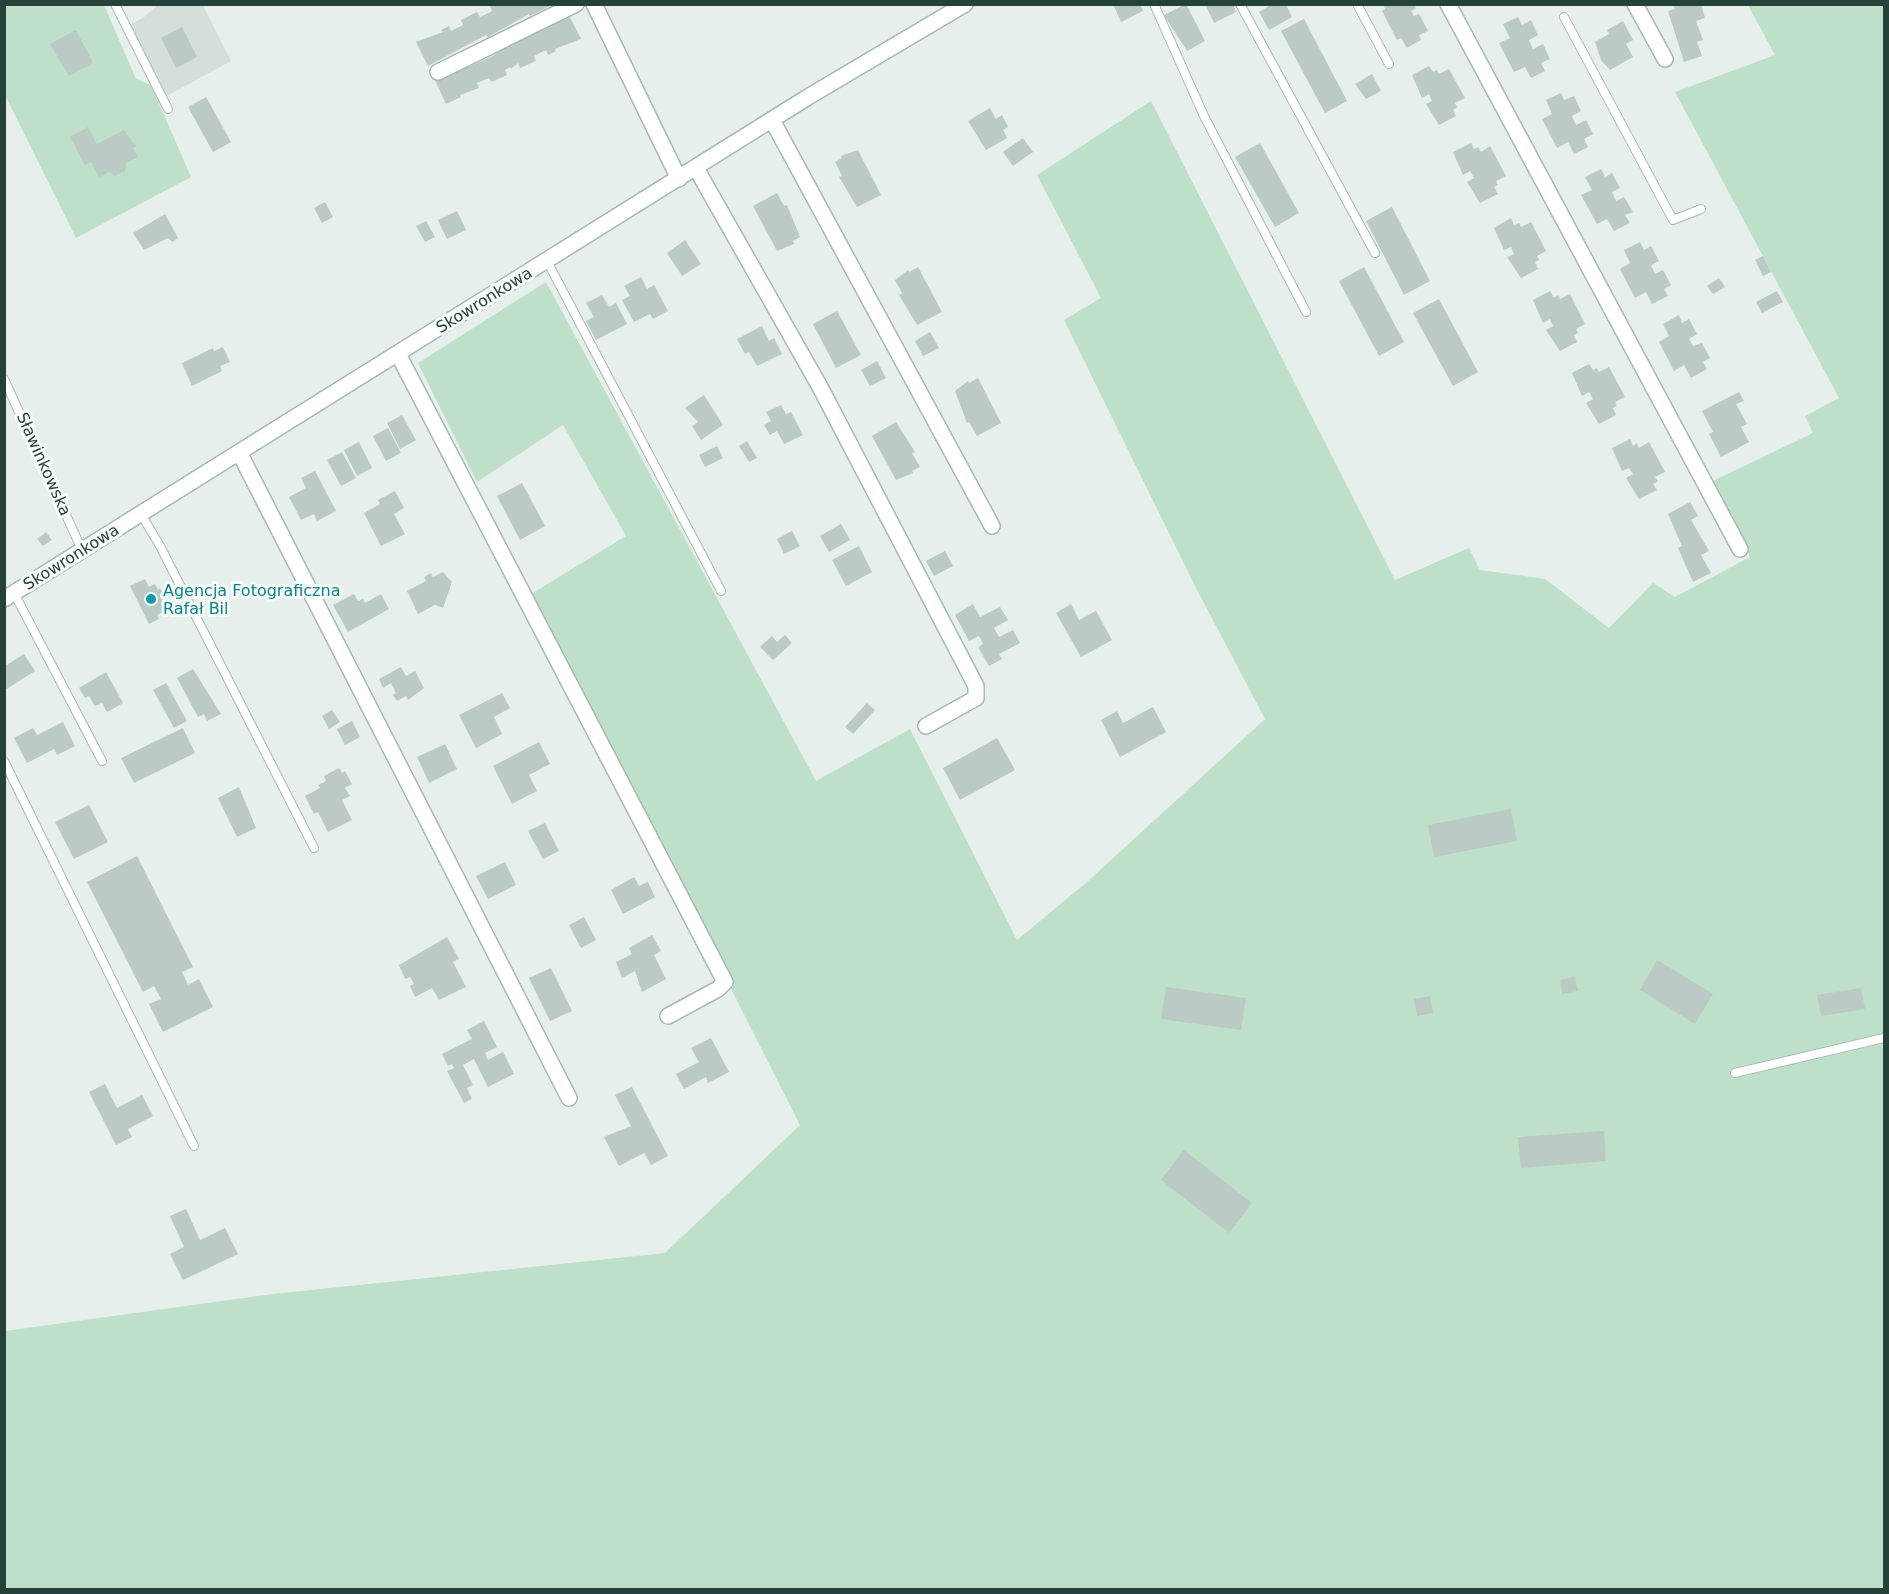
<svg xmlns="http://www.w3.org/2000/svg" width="1889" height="1594" viewBox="0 0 1889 1594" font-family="'DejaVu Sans',sans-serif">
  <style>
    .built { fill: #d4dfda }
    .green { fill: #bfe0c8 }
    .building { fill: #bbcac4 }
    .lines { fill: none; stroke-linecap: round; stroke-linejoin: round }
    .lane-casing { stroke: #a8b8b2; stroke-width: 10 }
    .street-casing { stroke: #a8b8b2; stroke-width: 18 }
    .lane { stroke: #fff; stroke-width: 8 }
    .street { stroke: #fff; stroke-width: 15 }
    .culture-dot { fill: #0f9aa8; stroke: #f7fbf9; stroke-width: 2 }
    .labels { text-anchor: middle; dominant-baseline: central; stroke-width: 6; stroke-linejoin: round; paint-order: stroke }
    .street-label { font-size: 16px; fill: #24423a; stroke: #f7fbf9 }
    .culture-label { font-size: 16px; fill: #0d838f; stroke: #f7fbf9; text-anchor: start }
  </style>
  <rect width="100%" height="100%" fill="#e6efeb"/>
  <path class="built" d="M158,5H203L231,61L163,98L129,25L143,18Z"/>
  <path class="green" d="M5,5H104L136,79L151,85L191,177L76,238L5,95Z
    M1748,5H1884V1589L5,1590V1331L273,1294L665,1253L800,1125L531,594L626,536L563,425L477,482L418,363L546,282L816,781L910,729L1017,940L1087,882L1265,719L1196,588L1064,320L1101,298L1037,175L1151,101L1395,580L1469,548L1480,570L1545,579L1609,628L1653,583L1675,597L1750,557L1711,482L1813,433L1805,416L1839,398L1675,92L1775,55Z"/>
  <path class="building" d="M493,4H554L530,16L529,14L488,37L486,35L428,66L416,42L443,32L441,30L449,26L451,31L463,25L461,20L477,12L480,17L492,11L490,6Z
    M1113,4H1140L1143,11L1121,22Z
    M1186,4L1205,41L1187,51L1164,15Z
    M1205,4H1233L1236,12L1214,23Z
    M1273,4H1286L1292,17L1269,30L1259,12Z
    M1383,4H1414L1416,8L1411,11L1414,16L1419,14L1428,31L1419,35L1421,40L1407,48L1401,38L1397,40L1382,11L1385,9Z
    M1673,4H1701L1705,18L1696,21L1703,40L1697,42L1702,56L1684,62L1668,11L1675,9Z
    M569,15L581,39L555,49L556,51L548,55L546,50L534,56L536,61L520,68L518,63L511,69L510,67L505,70L507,75L491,82L489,78L477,83L479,88L460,95L461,97L446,104L435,80L467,64L469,67L496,54L494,51L510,44L511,46Z
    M1518,17L1522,25L1531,20L1538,35L1529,40L1533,49L1543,44L1550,59L1541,63L1545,71L1531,78L1525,67L1514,72L1499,43L1510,38L1503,24Z
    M1304,19L1347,101L1325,113L1281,31Z
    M1623,21L1633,40L1626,44L1633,57L1610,70L1601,60L1595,42L1609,34L1607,30Z
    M182,27L197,57L176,68L161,38Z
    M76,30L93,63L69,76L50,44Z
    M1429,66L1433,72L1437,70L1439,74L1449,69L1465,98L1455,103L1457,107L1453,110L1456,116L1439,125L1426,104L1432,101L1429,94L1422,98L1412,75Z
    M1372,74L1381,91L1366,99L1355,84Z
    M1561,93L1564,100L1574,96L1581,111L1572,116L1576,125L1586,120L1593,134L1584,139L1588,147L1574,154L1568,142L1557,148L1542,119L1552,114L1546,100Z
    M206,97L231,142L213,152L188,107Z
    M990,108L996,119L1002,115L1008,127L1003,130L1007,138L986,150L968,121Z
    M88,127L97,144L124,130L136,146L133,148L138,157L126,163L125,171L115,176L109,172L99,177L91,162L85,165L70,137Z
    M1023,138L1033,152L1013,166L1003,152Z
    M1260,143L1299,213L1275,227L1235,157Z
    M1471,143L1474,149L1478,147L1481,152L1490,146L1506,176L1496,181L1498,185L1494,187L1498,194L1480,203L1467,182L1474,178L1470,171L1463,175L1453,152Z
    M858,150L881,195L857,207L839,177L842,176L835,162L842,158L841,156Z
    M1601,169L1605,177L1612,173L1620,188L1612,192L1616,201L1624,197L1633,212L1625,215L1630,223L1614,231L1607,219L1597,224L1581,195L1592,190L1585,177Z
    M777,193L784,206L787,205L800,237L793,241L794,244L777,251L753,206Z
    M325,202L333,217L322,223L314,208Z
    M1392,207L1430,281L1404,295L1366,221Z
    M457,211L466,230L447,239L438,220Z
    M165,214L178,238L172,242L168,238L144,250L133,233Z
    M1511,218L1514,225L1519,223L1521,227L1531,222L1546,251L1537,256L1539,260L1535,262L1538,269L1521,278L1507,257L1514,254L1511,247L1504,250L1494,228Z
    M426,221L435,237L425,242L416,226Z
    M685,240L701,264L682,276L667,253Z
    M1640,242L1644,250L1651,246L1659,261L1651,265L1655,274L1663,270L1671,285L1664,289L1668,296L1652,304L1646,292L1635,298L1620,269L1630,263L1624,250Z
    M1763,256L1771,272L1763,276L1755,260Z
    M918,267L942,312L917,325L899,295L902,293L895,280L908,270L909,272Z
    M1364,267L1404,342L1379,356L1339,281Z
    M641,277L647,289L654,285L668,311L653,319L650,314L634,322L622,300L630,296L624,286Z
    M1719,278L1725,287L1713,294L1707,286Z
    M1550,291L1554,298L1558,295L1560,299L1570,294L1585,324L1576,329L1578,333L1574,335L1577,342L1560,351L1546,330L1553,326L1550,319L1543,323L1533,300Z
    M1777,291L1783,302L1762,313L1756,302Z
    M602,295L609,307L616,303L627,324L596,340L586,321L594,317L586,303Z
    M1439,299L1478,372L1453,386L1413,313Z
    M837,311L861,355L836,368L813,324Z
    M1679,315L1682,323L1689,319L1697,334L1689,339L1693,346L1702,343L1710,358L1703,362L1707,369L1691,378L1684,365L1674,371L1659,342L1669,336L1663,324Z
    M762,326L769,341L774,338L782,354L757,366L749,352L745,354L737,339Z
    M930,332L939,348L923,356L915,341Z
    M223,347L230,362L220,366L222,371L192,386L182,363L213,348L214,351Z
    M877,361L886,378L870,386L861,370Z
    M1589,364L1593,370L1597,368L1599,372L1609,367L1625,397L1615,402L1617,406L1613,408L1616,415L1599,424L1586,403L1593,399L1589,392L1582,396L1572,373Z
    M978,378L1001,423L977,436L969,422L967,423L955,391L968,381L969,383Z
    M1739,392L1744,401L1736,404L1747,424L1741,427L1749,442L1721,457L1709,434L1713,432L1702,411Z
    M704,395L723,425L701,440L692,426L698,422L685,408Z
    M781,405L786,414L791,412L803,435L784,444L777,431L770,435L764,425L771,421L766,412Z
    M402,415L416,440L400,449L387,423Z
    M896,422L915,452L912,453L920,467L912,471L913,473L896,480L872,436Z
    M388,428L401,453L386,461L373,436Z
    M1630,439L1633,446L1637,443L1639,448L1649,442L1665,472L1655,477L1658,481L1653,484L1657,490L1639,499L1626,478L1633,474L1629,468L1622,471L1612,448Z
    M747,441L757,458L749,462L739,446Z
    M359,442L372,468L357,476L344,450Z
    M717,446L723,458L705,467L699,455Z
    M342,452L356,478L341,486L327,460Z
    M315,471L336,511L317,521L314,514L301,520L289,497L306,488L301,478Z
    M522,483L545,526L520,540L497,496Z
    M395,491L404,508L394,514L405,534L381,546L364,513L380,504L378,500Z
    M1690,502L1698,516L1691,520L1709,551L1701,555L1711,573L1693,582L1678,548L1682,546L1668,514Z
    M841,524L850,540L829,552L820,536Z
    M792,531L800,546L784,554L777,539Z
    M46,532L52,540L43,546L37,539Z
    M859,546L872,572L846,586L832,560Z
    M945,551L953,566L934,576L926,561Z
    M443,572L452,582L443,608L435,605L418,614L407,591L426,581L424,577L431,573L433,577Z
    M145,579L149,587L155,584L158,590L160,588L170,609L157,615L159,619L149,624L130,586Z
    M354,594L358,601L363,599L365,603L381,594L389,609L348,632L333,605Z
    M973,604L980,617L1000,607L1008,620L994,628L999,637L1013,630L1020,643L999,654L1002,659L989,666L978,647L983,644L979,636L969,641L955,615Z
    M1071,604L1079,620L1096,611L1112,640L1081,657L1056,613Z
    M785,635L792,643L773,660L760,647L772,636L777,642Z
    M24,654L35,671L5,690V666Z
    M401,667L406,676L415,671L424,688L408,700L406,696L397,701L393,695L396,693L391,683L383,688L379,679Z
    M193,669L221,714L207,721L204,714L198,717L177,678Z
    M106,672L123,703L107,712L102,703L95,706L89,696L85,698L79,688Z
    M166,683L187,721L174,728L153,690Z
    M502,693L510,708L494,717L502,734L476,748L459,715Z
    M867,703L875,710L853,734L845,727Z
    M1153,707L1166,732L1120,757L1101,720L1117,711L1123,723Z
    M332,710L340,722L329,729L322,716Z
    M352,721L360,737L345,745L337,729Z
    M63,722L75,746L57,755L54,749L27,763L14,738L33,728L37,735Z
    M183,728L195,753L134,783L121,758Z
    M997,738L1015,770L960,800L943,768Z
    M539,742L550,764L529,775L537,791L512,804L493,766Z
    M445,744L457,769L429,783L417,757Z
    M339,768L342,773L345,771L352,784L345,788L350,796L342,800L352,820L328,832L318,812L314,814L305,796L320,788L318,785L326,781L324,776Z
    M239,787L256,828L237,837L218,798Z
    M89,805L108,842L74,859L55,822Z
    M1511,809L1517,841L1434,857L1428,825Z
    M545,823L559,851L543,859L528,831Z
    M137,856L193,967L182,972L188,985L199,979L213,1007L163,1032L149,1004L161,999L154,986L143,992L87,882Z
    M505,862L516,885L488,899L476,876Z
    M634,877L639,886L648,882L655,897L623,914L611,890Z
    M584,917L596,940L581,948L569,925Z
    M652,935L661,951L654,955L666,979L642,992L635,971L622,978L616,962L632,954L629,948Z
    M447,937L459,959L453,962L466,987L439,1000L432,988L415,997L410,986L414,984L410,977L405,979L399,965Z
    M1657,960L1713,994L1695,1024L1640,990Z
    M551,968L572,1011L550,1021L529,978Z
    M1575,977L1578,991L1562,994L1560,980Z
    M1166,987L1246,998L1241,1030L1161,1019Z
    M1861,988L1865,1009L1821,1016L1817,995Z
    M1430,996L1433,1013L1417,1016L1414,999Z
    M484,1021L497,1047L485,1053L488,1060L503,1052L514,1074L488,1087L474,1059L463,1065L473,1085L467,1088L472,1099L464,1103L447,1071L454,1068L452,1064L448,1066L442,1054L472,1039L467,1030Z
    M711,1038L729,1072L708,1083L706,1077L684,1089L676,1074L699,1062L691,1048Z
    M105,1084L117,1108L142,1095L153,1116L128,1129L132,1137L116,1145L89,1092Z
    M632,1087L668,1156L651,1165L644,1153L619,1166L604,1137L631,1126L615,1095Z
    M1604,1131L1606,1161L1521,1168L1518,1137Z
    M1184,1150L1252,1203L1229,1233L1161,1180Z
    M186,1209L200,1240L225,1228L238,1254L183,1280L170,1254L184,1247L170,1216Z"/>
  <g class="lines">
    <defs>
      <path id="lane" d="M115,4L168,109
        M1154,4L1204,116L1306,312
        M1240,4L1375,253
        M1357,4L1389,64
        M1564,17L1673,220L1701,209
        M547,261L721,591
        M4,379L82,550
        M141,514L160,546L314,848
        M14,593L102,761
        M4,761L194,1146
        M1735,1073L1884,1038"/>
      <path id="street" d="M594,4L679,179
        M1448,4L1740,549
        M1635,4L1665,59
        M438,72L576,4
        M772,120L992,526
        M696,168L820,387L976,686V698L926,726
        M398,354L725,982L718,989L668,1016
        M239,452L569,1098
        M4,599L808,97L965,4"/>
    </defs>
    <use href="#lane" class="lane-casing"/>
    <use href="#street" class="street-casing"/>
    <use href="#lane" class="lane"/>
    <use href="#street" class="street"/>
  </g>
  <circle class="culture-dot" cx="151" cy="599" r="6"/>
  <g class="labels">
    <g class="street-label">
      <text transform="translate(484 300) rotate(-32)">Skowronkowa</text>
      <text transform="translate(44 464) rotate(66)">Sławinkowska</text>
      <text transform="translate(71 557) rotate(-32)">Skowronkowa</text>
    </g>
    <g class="culture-label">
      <text x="163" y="590">Agencja Fotograficzna<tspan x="163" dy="18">Rafał Bil</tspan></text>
    </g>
  </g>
  <rect width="1889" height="1594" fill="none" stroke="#24423a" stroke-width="12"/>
</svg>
